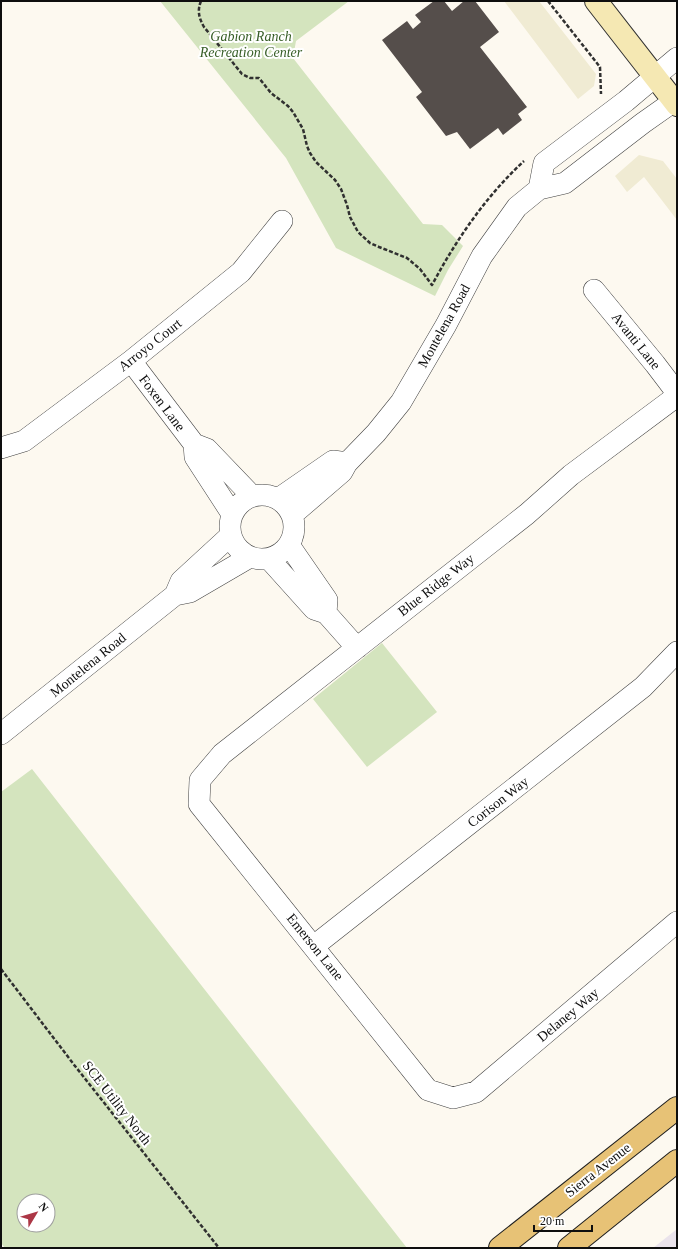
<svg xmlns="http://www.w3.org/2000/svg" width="678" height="1249" viewBox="0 0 678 1249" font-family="Georgia,serif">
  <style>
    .industrial { fill: #eae3eb }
    .farmland { fill: #f0ebd3 }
    .green { fill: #d4e4be; fill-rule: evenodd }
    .building { fill: #554e4b }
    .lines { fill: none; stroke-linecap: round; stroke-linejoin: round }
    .street-casing { stroke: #414141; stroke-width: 22 }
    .secondary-casing { stroke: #303030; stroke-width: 24 }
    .primary-casing { stroke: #1f1f1f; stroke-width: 24 }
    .path { stroke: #303030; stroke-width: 2.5; stroke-dasharray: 4 2; stroke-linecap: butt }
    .street { stroke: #fff; stroke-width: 21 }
    .secondary { stroke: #f5e8b3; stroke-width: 22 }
    .primary { stroke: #e7c276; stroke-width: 22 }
    .labels { text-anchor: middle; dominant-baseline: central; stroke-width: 4; stroke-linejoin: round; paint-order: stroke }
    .park-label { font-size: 14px; font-style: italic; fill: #365d26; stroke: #fff }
    .street-label { font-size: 14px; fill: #0e0e0e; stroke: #fff }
  </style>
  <rect width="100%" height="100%" fill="#fdf9f0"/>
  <path class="industrial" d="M677,1229V1248H653Z"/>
  <path class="farmland" d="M504,1H539L596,74L594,86L578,99Z
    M639,155L663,161L677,179V220L644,177L627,192L615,176Z"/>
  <path class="green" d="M160,1H349L296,41L293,58L423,224L442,225L463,246L448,270L435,296L336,248L286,158Z
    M382,643L437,712L367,767L313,699Z
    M32,769L407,1248H5L1,1243V792ZM24,1201H48V1225H24Z"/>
  <path class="building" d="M434,1H444L452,11L464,1H475L499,32L480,47L527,107L518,114L522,120L503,135L498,128L470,149L457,132L446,136L416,97L422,92L382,40L407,21L413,29L421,22L415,15Z"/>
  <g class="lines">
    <defs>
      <path id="street" d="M539,189L544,163L626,101L677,58
        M594,290L655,364L677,393
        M131,361L194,444L207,449L252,496
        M677,396L571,475L527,514L222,754L200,780L199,804L428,1090L453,1098L476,1092L677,922
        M194,444L195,457L232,514
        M1,448L24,441L131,361L241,272L282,221
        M230 527a32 32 0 1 1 64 0a32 32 0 1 1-64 0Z
        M278,499L333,461L347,463
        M292,515L342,472L347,463L376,433L401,402L446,325L482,256L517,207L539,189L565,183L643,123L677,99
        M289,545L327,600L326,613
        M269,559L314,609L326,613L357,648
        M175,595L181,581L231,535
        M1,734L175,595L190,592L250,557
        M314,946L643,687L677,652"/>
      <path id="secondary" d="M596,1L677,105"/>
      <path id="primary" d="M500,1248L677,1108
        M569,1248L677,1161"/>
    </defs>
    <use href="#street" class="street-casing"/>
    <use href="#secondary" class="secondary-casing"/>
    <use href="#primary" class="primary-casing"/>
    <path class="path" d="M201,1C197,11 199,18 204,27L242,74L250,78H259L271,93L288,106L293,112L303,129L307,146L310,153L316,162L335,180L341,189L347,205L350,217L358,232L370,243L379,247L407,258L420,269L432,285C456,240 486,196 524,161
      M548,1L600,67L601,94
      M1,969L75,1066L219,1248"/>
    <use href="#street" class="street"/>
    <use href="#secondary" class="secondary"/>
    <use href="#primary" class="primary"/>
  </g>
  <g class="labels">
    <g class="park-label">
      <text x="251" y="36">Gabion Ranch<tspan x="251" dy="16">Recreation Center</tspan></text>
    </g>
    <g class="street-label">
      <text transform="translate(444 326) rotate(-61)">Montelena Road</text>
      <text transform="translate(636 341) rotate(51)">Avanti Lane</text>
      <text transform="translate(150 345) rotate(-38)">Arroyo Court</text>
      <text transform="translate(162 403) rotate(53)">Foxen Lane</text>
      <text transform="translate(436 585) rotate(-38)">Blue Ridge Way</text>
      <text transform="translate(88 665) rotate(-39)">Montelena Road</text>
      <text transform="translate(498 802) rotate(-38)">Corison Way</text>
      <text transform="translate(315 947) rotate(51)">Emerson Lane</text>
      <text transform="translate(568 1015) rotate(-40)">Delaney Way</text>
      <text transform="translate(117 1103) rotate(52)">SCE Utility North</text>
      <text transform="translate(598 1170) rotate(-38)">Sierra Avenue</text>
    </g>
  </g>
  <rect width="678" height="1249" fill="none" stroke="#0e0e0e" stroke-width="4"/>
  <g transform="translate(36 1213) rotate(52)"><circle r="19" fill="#ffffff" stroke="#9f9f9f"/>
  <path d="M0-3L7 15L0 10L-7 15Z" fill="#ac3746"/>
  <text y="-6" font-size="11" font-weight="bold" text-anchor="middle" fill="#0e0e0e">N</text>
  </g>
  <path d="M534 1225v6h58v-6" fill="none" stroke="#0e0e0e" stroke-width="2"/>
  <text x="540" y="1225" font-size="12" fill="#0e0e0e" stroke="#ffffff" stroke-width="3" paint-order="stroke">20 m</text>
</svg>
